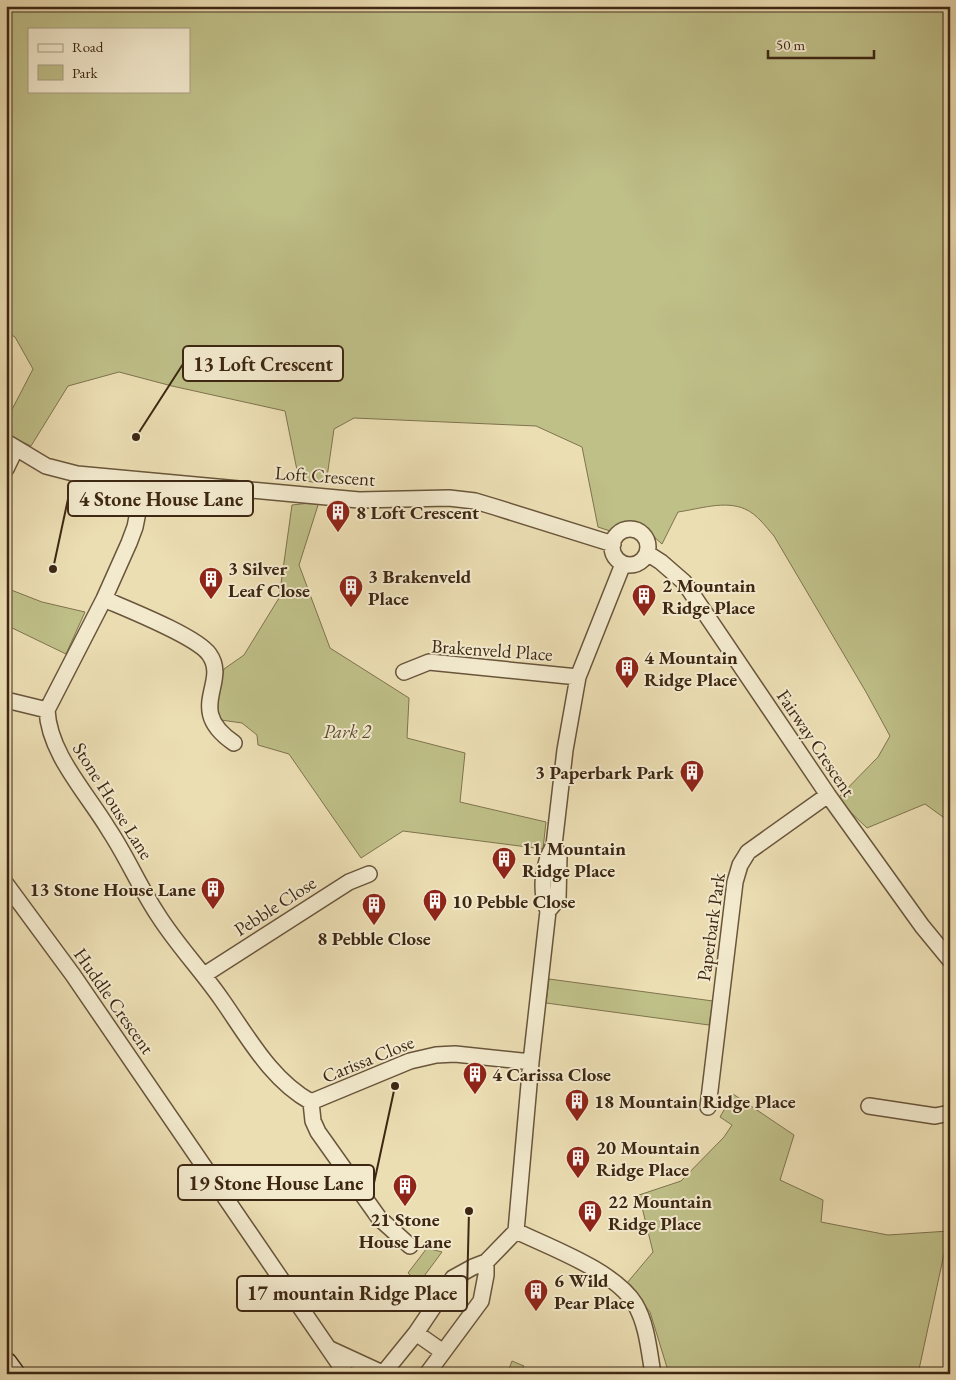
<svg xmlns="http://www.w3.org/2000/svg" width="956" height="1380" viewBox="0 0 956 1380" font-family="'EB Garamond',serif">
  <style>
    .green { fill: #bfbf88; stroke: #7e734e; fill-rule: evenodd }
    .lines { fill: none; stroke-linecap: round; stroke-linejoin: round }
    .minor-casing { stroke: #69553b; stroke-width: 18 }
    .secondary-casing { stroke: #3d2713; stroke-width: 24 }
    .minor { stroke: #f3eace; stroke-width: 15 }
    .secondary { stroke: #f3eace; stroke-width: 21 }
    .labels { text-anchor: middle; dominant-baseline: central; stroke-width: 4; stroke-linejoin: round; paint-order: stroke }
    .street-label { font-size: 19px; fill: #3d2713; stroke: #f3eace }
    .poi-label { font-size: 19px; font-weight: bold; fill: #3d2713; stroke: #f3eace; text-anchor: start }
    .park-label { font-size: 19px; font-style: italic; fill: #5e4d30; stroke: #f3eace }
    .leader { fill: none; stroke: #3d2713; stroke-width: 2 }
    .callout-dot { fill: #3d2713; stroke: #f3eace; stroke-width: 2 }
    .callout { fill: #f3eace; stroke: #3d2713; stroke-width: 2 }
    .callout-label { font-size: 20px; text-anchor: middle; font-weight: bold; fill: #3d2713 }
  </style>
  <rect width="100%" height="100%" fill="#ecdeb3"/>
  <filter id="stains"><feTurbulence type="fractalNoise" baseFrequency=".004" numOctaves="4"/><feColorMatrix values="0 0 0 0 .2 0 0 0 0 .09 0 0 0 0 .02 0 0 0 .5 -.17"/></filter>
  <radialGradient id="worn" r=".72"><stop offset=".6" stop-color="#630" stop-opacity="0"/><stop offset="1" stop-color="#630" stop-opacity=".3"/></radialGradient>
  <path class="green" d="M6,6H950V822L925,804L867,828L837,799L878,757L890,736L866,692L774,536C766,527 757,514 745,509C725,500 699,509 678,512L662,544L637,522L613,532L598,527L582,447L536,426L354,418L334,429L326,484L299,480L285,411L172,386L119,372L68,386L31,446L6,434V421L33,369L15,337L6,332ZM29,29H189V91H29Z
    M319,502L299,565L330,648L409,698L407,738L465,753L460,802L546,822L543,849L403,831L361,858L289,754L258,745L257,735L242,723L221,720C214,705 221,685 224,669L244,655L279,598L292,505Z
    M6,588L42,602L85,612L66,654L6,625Z
    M549,979L713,1001L709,1025L546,1003Z
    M733,1094L794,1135L780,1180L823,1200L821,1222L888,1235L949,1231L918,1374H669L650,1312L627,1283L653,1252L639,1195L681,1181L724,1137L732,1125L720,1117Z
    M427,1248L442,1252L419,1283L408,1273Z
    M512,1361L524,1366L520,1374H507Z"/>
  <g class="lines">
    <defs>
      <path id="minor" d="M6,442L46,466L77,474L359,500L449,498L475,501L495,507L613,544
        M6,469L16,448
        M144,482L135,527L129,543L104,599L47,710C49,754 87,793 109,830C127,857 140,888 158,915C177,945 202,971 222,1000C248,1037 271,1080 311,1102
        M612 547a18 18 0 1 1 36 0a18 18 0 1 1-36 0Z
        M647,553L661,562L684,582L828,795L922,926L950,960
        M104,599C127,609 196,636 209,654C230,683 184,709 234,743
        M404,672L429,662L578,677
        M6,700L47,710
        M6,884L73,975L346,1374
        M548,911L558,899L559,856L554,845
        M204,975L349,882L369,874
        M311,1102L410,1061L436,1055L455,1054L531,1062
        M311,1102L313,1121L318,1132L379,1218L410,1246
        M869,1106L935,1116L950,1113
        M708,1107L735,882L740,865L748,852L828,795
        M516,1231C551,1248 615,1271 635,1304C647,1324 649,1351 653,1374
        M416,1333L443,1352
        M330,1349L380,1372
        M386,1370L416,1333L453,1278L473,1267L486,1262L516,1231L531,1062L548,911C539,890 543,864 554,845L565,750L578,677L623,564
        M427,1374L481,1301L486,1275V1262"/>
      <path id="secondary" d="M6,1363L14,1374"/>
    </defs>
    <use href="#minor" class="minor-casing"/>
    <use href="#secondary" class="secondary-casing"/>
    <use href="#minor" class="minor"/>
    <use href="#secondary" class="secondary"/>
  </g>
  <defs>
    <symbol id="building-pin" viewBox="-11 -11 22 30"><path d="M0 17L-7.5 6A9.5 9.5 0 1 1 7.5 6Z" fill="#8f2418" stroke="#f3eace"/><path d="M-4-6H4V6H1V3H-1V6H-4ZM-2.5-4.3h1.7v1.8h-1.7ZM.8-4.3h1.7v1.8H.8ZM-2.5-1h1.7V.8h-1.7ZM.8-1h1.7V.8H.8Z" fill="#fff"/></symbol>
  </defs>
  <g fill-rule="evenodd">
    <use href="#building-pin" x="324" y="498" width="28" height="38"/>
    <use href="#building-pin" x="197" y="565" width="28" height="38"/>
    <use href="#building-pin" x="337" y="573" width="28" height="38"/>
    <use href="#building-pin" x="630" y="582" width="28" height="38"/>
    <use href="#building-pin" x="613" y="654" width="28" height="38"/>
    <use href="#building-pin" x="678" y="758" width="28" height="38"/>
    <use href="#building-pin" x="490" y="845" width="28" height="38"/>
    <use href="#building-pin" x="199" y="875" width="28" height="38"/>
    <use href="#building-pin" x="421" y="887" width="28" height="38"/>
    <use href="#building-pin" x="360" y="891" width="28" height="38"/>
    <use href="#building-pin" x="461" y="1060" width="28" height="38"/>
    <use href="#building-pin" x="563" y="1087" width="28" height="38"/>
    <use href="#building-pin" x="564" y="1144" width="28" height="38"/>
    <use href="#building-pin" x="391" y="1172" width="28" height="38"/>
    <use href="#building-pin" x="576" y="1198" width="28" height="38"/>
    <use href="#building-pin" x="522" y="1277" width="28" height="38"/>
  </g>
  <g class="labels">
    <g class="street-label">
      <text transform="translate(325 476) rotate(4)">Loft Crescent</text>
      <text transform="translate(492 650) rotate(4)">Brakenveld Place</text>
      <text transform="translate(816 743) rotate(56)">Fairway Crescent</text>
      <text transform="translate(113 801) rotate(58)">Stone House Lane</text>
      <text transform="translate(275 906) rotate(-33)">Pebble Close</text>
      <text transform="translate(711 927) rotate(-82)">Paperbark Park</text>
      <text transform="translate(114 1001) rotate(55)">Huddle Crescent</text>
      <text transform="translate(368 1059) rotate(-22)">Carissa Close</text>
    </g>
    <g class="poi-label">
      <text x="356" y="512">8 Loft Crescent</text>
      <text x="228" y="568">3 Silver<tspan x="228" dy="22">Leaf Close</tspan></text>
      <text x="368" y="576">3 Brakenveld<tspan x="368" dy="22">Place</tspan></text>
      <text x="662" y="585">2 Mountain<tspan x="662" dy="22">Ridge Place</tspan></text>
      <text x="644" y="657">4 Mountain<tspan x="644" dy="22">Ridge Place</tspan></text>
      <text x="674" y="772" text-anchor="end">3 Paperbark Park</text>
      <text x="522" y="848">11 Mountain<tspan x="522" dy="22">Ridge Place</tspan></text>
      <text x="196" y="889" text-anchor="end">13 Stone House Lane</text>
      <text x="452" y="901">10 Pebble Close</text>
      <text x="374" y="938" text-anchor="middle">8 Pebble Close</text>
      <text x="492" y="1074">4 Carissa Close</text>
      <text x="594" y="1101">18 Mountain Ridge Place</text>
      <text x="596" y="1147">20 Mountain<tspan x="596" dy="22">Ridge Place</tspan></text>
      <text x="608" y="1201">22 Mountain<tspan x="608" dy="22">Ridge Place</tspan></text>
      <text x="405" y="1219" text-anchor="middle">21 Stone<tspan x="405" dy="22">House Lane</tspan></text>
      <text x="554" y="1280">6 Wild<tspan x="554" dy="22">Pear Place</tspan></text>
    </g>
    <g class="park-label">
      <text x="347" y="731">Park 2</text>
    </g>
  </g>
  <path class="leader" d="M136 437L183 364M53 569L68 499M395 1086L374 1183M469 1211L467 1293"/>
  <g class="callout-dot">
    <circle cx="136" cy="437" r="5"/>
    <circle cx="53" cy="569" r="5"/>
    <circle cx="395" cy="1086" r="5"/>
    <circle cx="469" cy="1211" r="5"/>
  </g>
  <g class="callout">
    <rect x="183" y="346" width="160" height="35" rx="5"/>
    <rect x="68" y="481" width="185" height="35" rx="5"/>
    <rect x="178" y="1165" width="196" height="35" rx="5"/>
    <rect x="237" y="1276" width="230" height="35" rx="5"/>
  </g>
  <g class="callout-label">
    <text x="263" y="371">13 Loft Crescent</text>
    <text x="161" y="506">4 Stone House Lane</text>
    <text x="276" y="1190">19 Stone House Lane</text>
    <text x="352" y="1300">17 mountain Ridge Place</text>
  </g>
  <rect width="956" height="1380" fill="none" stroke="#ecdeb3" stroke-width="25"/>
  <rect x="8" y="8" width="941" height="1365" fill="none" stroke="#3d2713" stroke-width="2.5"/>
  <rect x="12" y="12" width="931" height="1355" fill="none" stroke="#3d2713"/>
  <rect x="28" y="28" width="162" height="65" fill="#f3eace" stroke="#aa9c83"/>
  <rect x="38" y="44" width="25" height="8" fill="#f3eace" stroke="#aa9c83"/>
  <text x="72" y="52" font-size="15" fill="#3d2713">Road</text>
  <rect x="38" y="65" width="25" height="15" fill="#bfbf88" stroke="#aa9c83"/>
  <text x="72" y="78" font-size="15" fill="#3d2713">Park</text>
  <path d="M768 50v8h106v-8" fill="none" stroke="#3d2713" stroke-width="2.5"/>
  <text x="776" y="50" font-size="15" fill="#3d2713" stroke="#f3eace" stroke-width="4" paint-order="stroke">50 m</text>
  <rect width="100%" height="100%" filter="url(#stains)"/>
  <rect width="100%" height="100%" fill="url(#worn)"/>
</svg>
